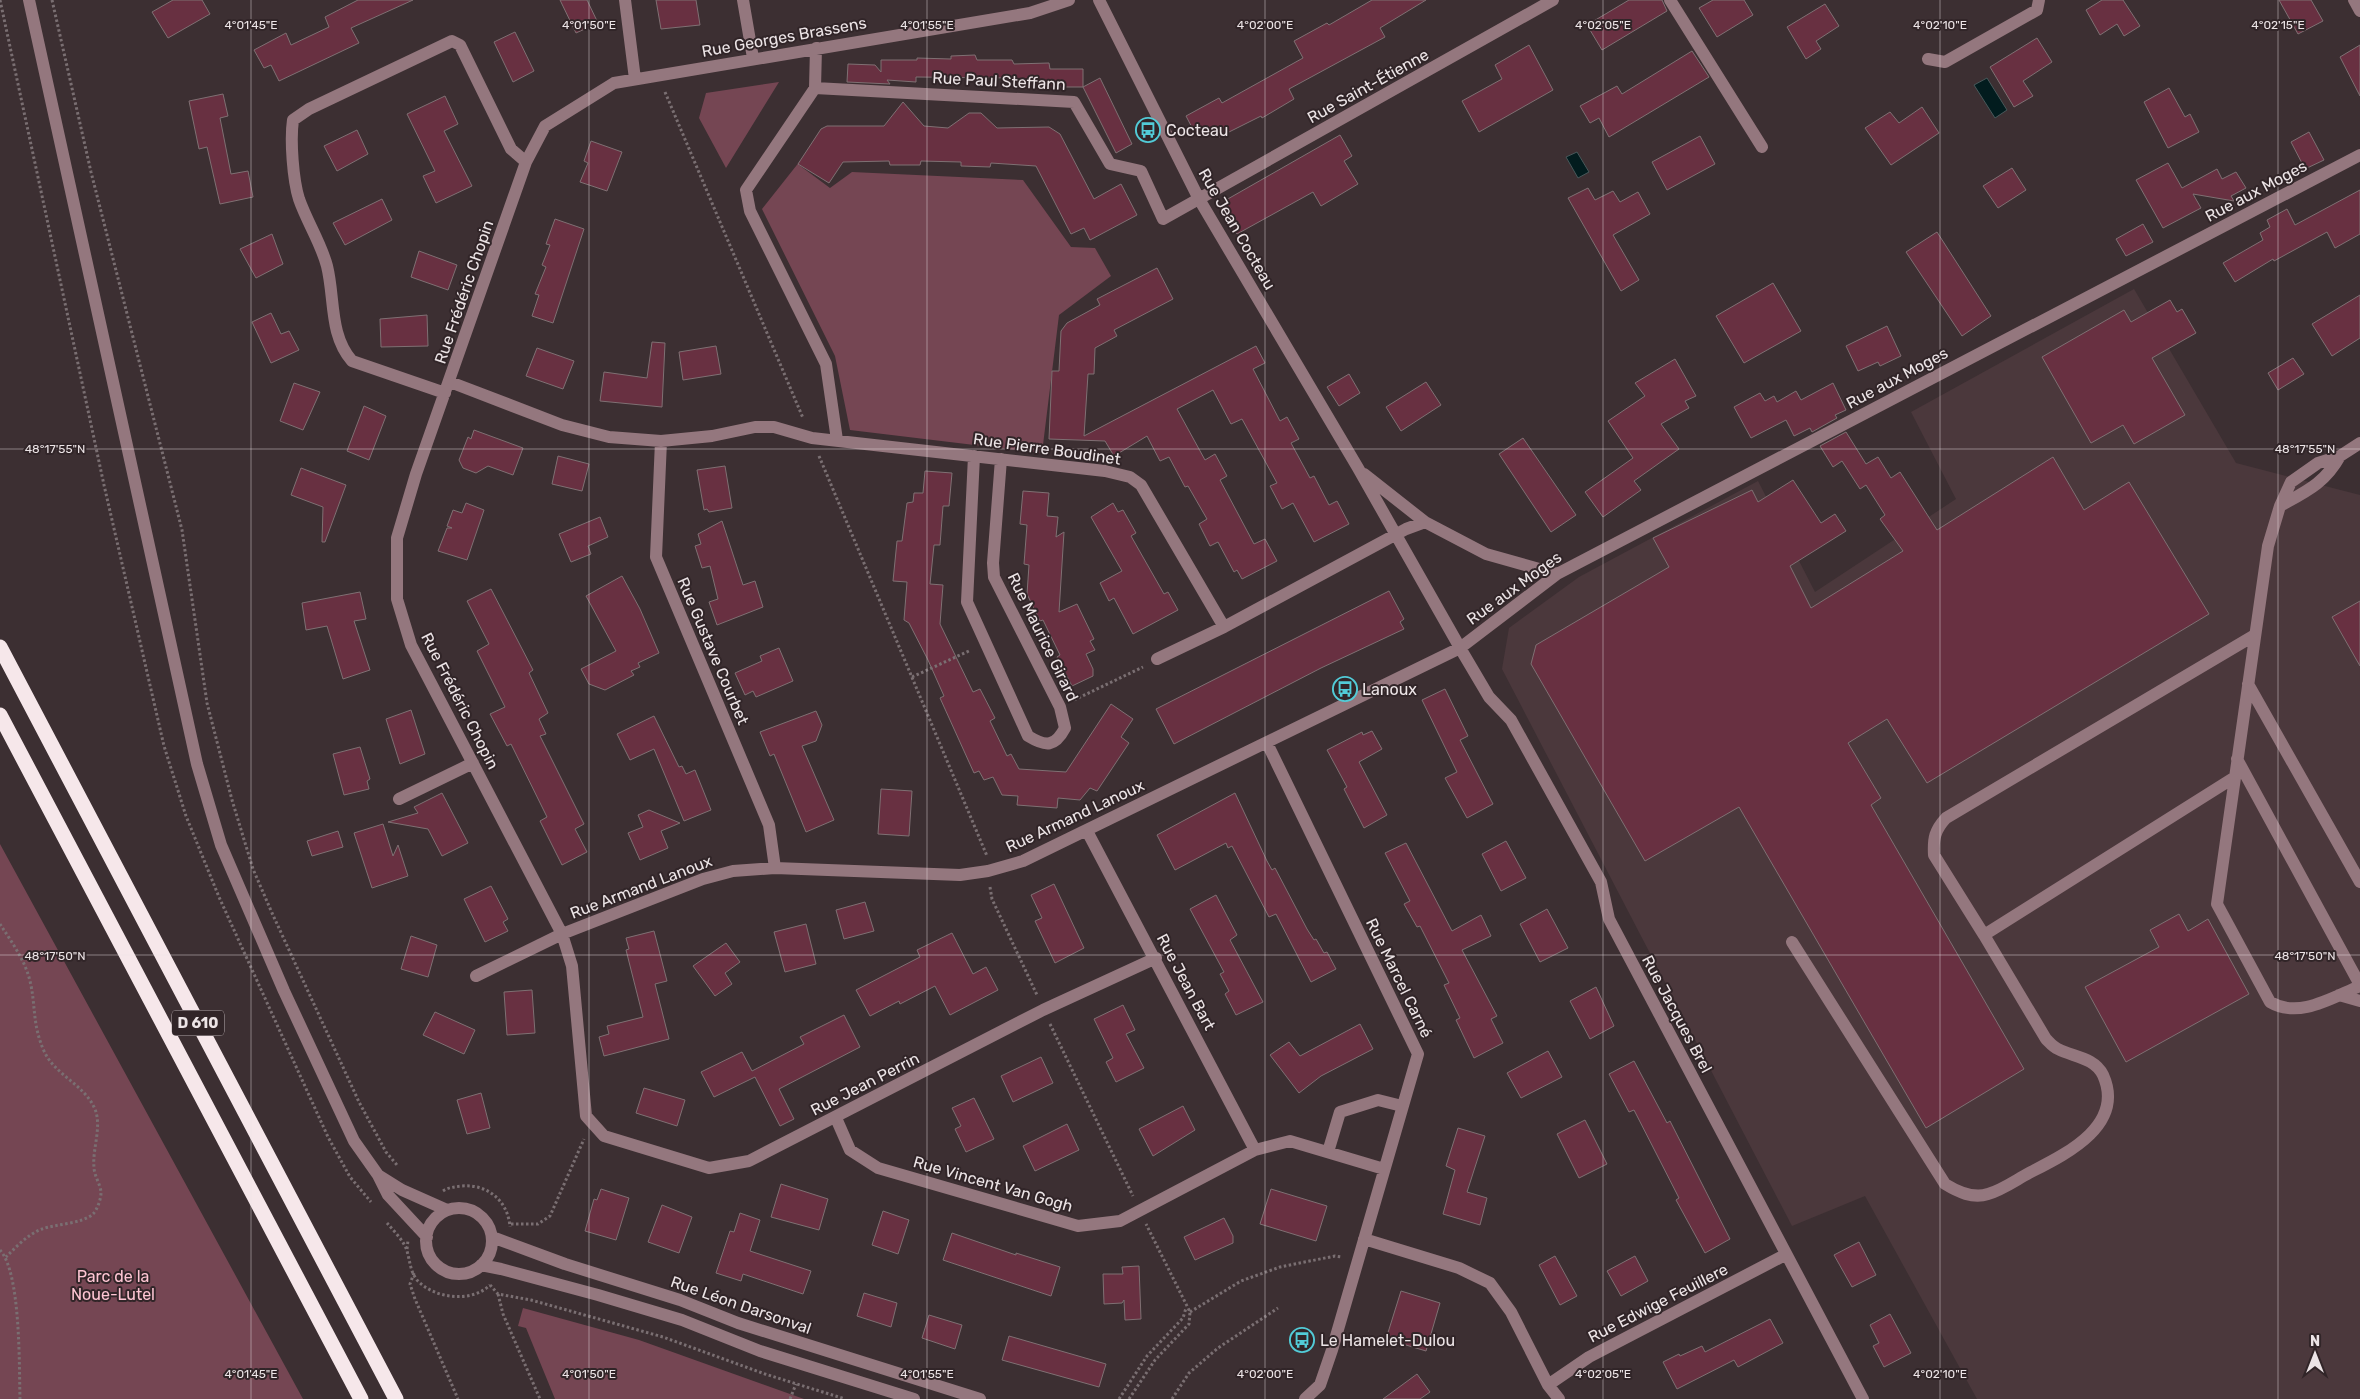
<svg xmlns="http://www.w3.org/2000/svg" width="2360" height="1399" viewBox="0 0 2360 1399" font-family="Rubik,sans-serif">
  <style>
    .built { fill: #4b383c }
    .green { fill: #754653 }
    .water { fill: #021c1e; stroke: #48585a }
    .building { fill: #683041; stroke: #7f7073 }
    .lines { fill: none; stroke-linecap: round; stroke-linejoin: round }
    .path { stroke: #7a6f72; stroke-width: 3; stroke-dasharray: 2.5 2.5; stroke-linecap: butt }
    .minor { stroke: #94777e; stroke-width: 12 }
    .highway { stroke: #f6e7ea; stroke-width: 15 }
    .ticks { fill: none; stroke: #ece4e6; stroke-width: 1; stroke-opacity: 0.45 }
    .labels { text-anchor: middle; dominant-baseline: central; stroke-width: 4; stroke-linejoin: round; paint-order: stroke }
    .shield { fill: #312528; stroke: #b4abad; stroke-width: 1 }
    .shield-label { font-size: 15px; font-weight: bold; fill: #ece4e6 }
    .street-label { font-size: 16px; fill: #ece4e6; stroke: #312528 }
    .poi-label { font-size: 16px; fill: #ece4e6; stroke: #312528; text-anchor: start }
    .park-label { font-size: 16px; fill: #fec5d3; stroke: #312528 }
    .ticks-label { font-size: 12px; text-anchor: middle; fill: #ece4e6; stroke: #312528; stroke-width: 4; stroke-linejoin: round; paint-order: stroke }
  </style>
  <rect width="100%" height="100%" fill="#3c2f32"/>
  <path class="built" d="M2134,289L2236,463L2360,495V1399H1977L1865,1196L1792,1226L1502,669L1509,628L1579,577L1758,481L1815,592L1956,499L1911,412Z"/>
  <path class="green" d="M779,82L726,168L699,118L706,93Z
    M800,161L799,165L830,188L852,172L1023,180L1071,247L1095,248L1111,276L1059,315L1042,453L850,430L835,356L762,209Z
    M0,844L303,1399H0Z
    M523,1308L639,1340L804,1399H555L526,1328L518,1326Z"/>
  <path class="water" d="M1987,78L2007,110L1995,118L1974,85Z
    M1577,152L1589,172L1578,178L1566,157Z"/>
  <path class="building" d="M173,0H202L210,14L168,38L152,12Z
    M358,0H413L351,28L359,43L298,72L279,81L271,65L264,68L254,50L286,33L291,45L329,27L325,17Z
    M560,0H587L598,23L576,33Z
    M656,0H696L700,25L661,29Z
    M1372,0H1426L1380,28L1385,37L1289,89L1294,99L1262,118L1261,116L1219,137L1214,129L1197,137L1186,116L1219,98L1222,103L1303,58L1294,41L1327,23L1329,25Z
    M1629,0H1662L1667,11L1602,50L1587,25Z
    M1713,0H1744L1753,15L1717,37L1699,8Z
    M2102,0H2123L2140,26L2124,36L2117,24L2100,35L2086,10Z
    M2279,0H2311L2323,21L2298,34Z
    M1825,4L1839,26L1816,41L1821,49L1806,59L1787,27Z
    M515,32L534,71L513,82L494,42Z
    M2037,38L2052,62L2023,81L2033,96L2014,107L1990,67Z
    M1529,45L1553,90L1479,132L1462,101L1502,79L1495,65Z
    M2360,45V96L2340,57Z
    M1692,51L1709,77L1609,137L1599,118L1590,123L1580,106L1617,86L1622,94Z
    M975,55L977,60H1012L1014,64L1049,63L1050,69H1083V87H1048V83H1011L1012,78L916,77V82L887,80L890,84L847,82L848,64L875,65L881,72V60H917V58L951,59V56Z
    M1100,78L1132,144L1116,153L1083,87Z
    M2169,88L2185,117L2190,114L2199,132L2168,148L2144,102Z
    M223,94L228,116L220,118L231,174L248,171L253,197L220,204L207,147L199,149L189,101Z
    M445,96L458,124L444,131L472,186L436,203L423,176L435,171L407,114Z
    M903,102L924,126L948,128L969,113H981L997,128L1049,127L1060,134L1094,199L1121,184L1137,215L1090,240L1084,228L1071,234L1036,166L991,163L990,167L961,166V162L921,161L920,165H890L889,161L843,162L829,183L798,164L821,129L827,126H884Z
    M1922,107L1939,133L1891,165L1865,128L1890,112L1899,123Z
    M357,130L368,154L337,171L324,146Z
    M2309,132L2324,160L2305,169L2291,142Z
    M1340,135L1352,156L1344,161L1358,184L1321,206L1313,192L1237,234L1223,211L1226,200Z
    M1700,136L1715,164L1667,190L1652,162Z
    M591,141L622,152L607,191L580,182L588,163L584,161Z
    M2168,163L2182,188L2217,169L2222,179L2236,172L2246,188L2231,196L2234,201L2193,194L2201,208L2163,228L2136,180Z
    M2012,168L2026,190L1998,208L1983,186Z
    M1588,188L1595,200L1613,191L1620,202L1638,192L1650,214L1613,235L1639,280L1621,291L1568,198Z
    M2360,190V234L2335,248L2327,232L2274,261L2273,259L2235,282L2223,263L2263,240L2260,233L2270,227L2267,220L2287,209L2295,225Z
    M382,199L392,220L345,245L333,223Z
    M555,219L584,229L553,323L532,316L539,295L535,294L546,267L542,265L550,245L546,244Z
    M2143,224L2153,242L2126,256L2116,239Z
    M1937,232L1991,316L1962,336L1906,252Z
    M272,234L283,264L256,278L240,249Z
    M419,251L457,265L448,290L411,277Z
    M1157,268L1173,299L1114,330L1117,336L1095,348L1094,374H1088L1084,436L1256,346L1265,363L1253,369L1280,421L1287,417L1299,439L1291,443L1310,478L1314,476L1329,505L1337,501L1349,524L1314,542L1293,503L1282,509L1270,486L1277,483L1242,419L1231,424L1213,390L1177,409L1205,460L1215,454L1227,476L1220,480L1254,544L1265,539L1277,561L1242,579L1237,570L1234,572L1218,542L1210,546L1199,524L1207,519L1188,486L1185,487L1169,457L1160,461L1147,436L1114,456L1105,441L1049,439L1052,371H1059L1061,331L1067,323L1100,305L1097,299Z
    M1773,283L1801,331L1744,363L1716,316Z
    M2360,295V338L2332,356L2312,324Z
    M2170,300L2177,312L2182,309L2196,333L2152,358L2185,415L2134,444L2123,425L2091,443L2042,357L2124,310L2131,322Z
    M271,313L281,334L289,331L299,350L271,363L252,322Z
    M427,315L428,346L381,347L380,319Z
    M1887,326L1901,356L1880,366L1878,362L1858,371L1846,346Z
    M652,342L665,343L662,407L600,401L604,372L647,378Z
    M716,346L721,374L683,380L679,352Z
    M537,348L574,361L563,389L526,376Z
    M2293,358L2304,374L2278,390L2268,373Z
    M1675,359L1696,396L1685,401L1689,408L1661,424L1679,449L1634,481L1641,490L1603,517L1585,492L1633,458L1608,421L1645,396L1635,383Z
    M1349,374L1360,393L1339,406L1327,387Z
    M1426,382L1441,405L1401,431L1386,407Z
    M294,383L320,392L303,430L280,421Z
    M1833,383L1846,410L1835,415L1837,418L1812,432L1810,428L1794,436L1786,420L1751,438L1734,407L1760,393L1765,401L1774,396L1777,402L1796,391L1801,400Z
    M364,406L386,416L369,460L347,451Z
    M474,430L523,448L513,475L488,466L476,473L463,468L459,460L468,437L471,439Z
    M1846,432L1866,464L1878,457L1891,478L1900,472L1937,530L2053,457L2084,510L2129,482L2209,614L1927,783L1887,719L1848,743L1881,798L1871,805L2024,1069L1926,1128L1739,807L1645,861L1531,664L1536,645L1669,567L1653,538L1752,490L1758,502L1793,480L1821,523L1835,514L1846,531L1790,566L1811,608L1903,551L1880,519L1885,515L1866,485L1860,489L1842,461L1833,467L1820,446Z
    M1523,438L1576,515L1551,532L1499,454Z
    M558,456L589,464L582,491L552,484Z
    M725,466L732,508L709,512L707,509L704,510L697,470Z
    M301,468L346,485L325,542H322L323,507L291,495Z
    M925,471L952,473L949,506H943L940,545H934L930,584L943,585L940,624L973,692L980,689L995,718L990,721L1007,756L1011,754L1019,769L1066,772L1111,704L1133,719L1121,737L1129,743L1097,791L1090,788L1080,800L1058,798L1057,808L1017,805L1018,796L1002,795L993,777L984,780L979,771L974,773L940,698L944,696L928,660L909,623L904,620L907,582L893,581L897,541H902L907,503L913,502L914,493H923Z
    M1023,491L1049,493L1047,516L1058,517L1056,537L1064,532L1059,612L1077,604L1094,639L1090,641L1095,650L1086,654L1093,669V676L1072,686L1057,657L1060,655L1043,620L1040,621L1027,594L1029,565L1024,564L1027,525L1020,524Z
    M466,503L484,510L467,560L438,551L447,528H452L447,526L453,510L462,513Z
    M1113,503L1118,512L1123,510L1136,533L1131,536L1164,594L1168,592L1178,610L1133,634L1114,598L1109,601L1100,583L1122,571L1091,517Z
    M600,517L608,537L588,546L591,554L571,562L559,534Z
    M722,521L743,585L755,581L763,607L717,625L709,602L718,599L710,566L702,568L695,546L701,544L698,534Z
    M622,576L640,609L659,653L638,663L640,667L631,671L634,675L605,690L589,684L581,669L616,651L586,596Z
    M491,589L533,670L529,673L548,713L539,719L546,734L540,736L584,824L575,829L587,852L562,865L540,821L547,817L511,744L507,746L490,714L505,707L477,651L489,644L467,601Z
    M1389,591L1404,619L1400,622L1404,629L1321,668L1174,744L1156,709Z
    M360,592L366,619L354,621L370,670L343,679L327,626L306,630L302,603Z
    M2360,601V666L2332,617Z
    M779,648L793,681L756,697L753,691L745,695L735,673L762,661L760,656Z
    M1445,689L1468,736L1460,740L1493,804L1467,818L1445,778L1457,772L1422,700Z
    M411,710L425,754L400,764L386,719Z
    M816,711L822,725L816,741L802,746L834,820L806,832L774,754L770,756L760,732Z
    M654,716L679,767L682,766L686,774L695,770L711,810L684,821L654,749L630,760L617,734Z
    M1372,731L1382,749L1359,762L1387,815L1364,828L1344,789L1347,787L1327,750L1362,732L1363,735Z
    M360,747L370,779L367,781L369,789L344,795L333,754Z
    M881,789L912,791L909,836L878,834Z
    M442,793L468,843L442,856L428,829L388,822L418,813L414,807Z
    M1235,793L1267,861L1272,870L1275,868L1307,929L1314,940L1316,939L1324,953L1327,952L1336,969L1311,982L1276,914L1269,917L1232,846L1228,848L1226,843L1175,870L1157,835Z
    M649,810L680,823L661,831L668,848L640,860L628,833L643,827L638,815Z
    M383,824L393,856L398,845L408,876L372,888L354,833Z
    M338,831L343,847L312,856L307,841Z
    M1506,841L1526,878L1501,891L1482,854Z
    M1406,843L1452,931L1481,915L1491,936L1462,950L1497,1016L1491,1019L1503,1043L1474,1058L1456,1020L1460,1018L1444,985L1449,983L1420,926L1417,927L1404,904L1410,901L1385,853Z
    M1054,884L1084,948L1055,963L1035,921L1042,918L1031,895Z
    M491,886L508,919L503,922L508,931L485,942L464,899Z
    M1216,895L1237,935L1230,940L1263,1002L1236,1015L1225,994L1229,991L1220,974L1224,972L1190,909Z
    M865,902L874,931L844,939L836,910Z
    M1547,909L1568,948L1540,962L1520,924Z
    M2179,914L2188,931L2208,919L2249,994L2126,1062L2085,987L2159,947L2150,930Z
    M806,924L816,964L785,972L774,932Z
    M654,931L667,981L655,984L669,1039L604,1056L599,1037L609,1034L607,1026L643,1017L626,950L629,949L626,938Z
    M952,933L973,974L986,967L998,990L950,1015L935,986L900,1004L899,1001L870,1016L856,990L920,957L917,950Z
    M411,936L437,945L428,977L401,969Z
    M726,943L740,962L725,973L732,984L715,996L693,966Z
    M1596,987L1614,1026L1590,1039L1570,1001Z
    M532,990L535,1033L507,1035L504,992Z
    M1123,1005L1135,1030L1126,1034L1144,1068L1116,1082L1106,1062L1113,1058L1094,1019Z
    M435,1012L475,1030L464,1054L423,1035Z
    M844,1015L860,1047L779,1089L794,1119L780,1126L755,1077L714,1097L701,1072L742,1052L752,1071L804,1044L800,1037Z
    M1360,1024L1373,1049L1321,1076L1299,1093L1270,1055L1289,1042L1300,1056Z
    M1548,1051L1562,1077L1521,1098L1507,1073Z
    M1041,1057L1053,1083L1013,1102L1001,1076Z
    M1634,1061L1667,1123L1670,1121L1730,1239L1705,1253L1676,1200L1679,1198L1634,1110L1629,1112L1609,1074Z
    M644,1088L685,1100L677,1126L636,1113Z
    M481,1093L490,1128L467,1134L457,1100Z
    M974,1098L994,1139L966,1152L955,1129L961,1126L952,1108Z
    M1183,1106L1195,1130L1153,1156L1139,1129Z
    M1585,1120L1607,1164L1579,1178L1557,1134Z
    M1067,1124L1079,1150L1035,1171L1023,1146Z
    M1458,1128L1485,1136L1467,1192L1487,1198L1480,1225L1443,1214L1455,1170L1446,1166Z
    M781,1184L828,1199L819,1230L771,1217Z
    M601,1189L629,1198L616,1240L585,1231L594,1199L597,1200Z
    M1271,1189L1327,1206L1316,1241L1260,1224Z
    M662,1205L692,1217L679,1253L648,1242Z
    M883,1211L909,1220L898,1254L872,1245Z
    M740,1213L760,1220L750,1251L811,1271L803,1294L743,1274L741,1281L716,1273L730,1231L734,1232Z
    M1224,1218L1233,1236V1243L1195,1260L1184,1237Z
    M952,1233L1016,1255V1253L1060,1267L1051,1296L943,1260Z
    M1859,1242L1876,1275L1852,1287L1834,1255Z
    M1555,1256L1577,1296L1560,1305L1539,1265Z
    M1635,1256L1648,1281L1621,1296L1607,1271Z
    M1139,1266L1141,1319L1125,1320L1124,1300L1122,1303L1104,1304L1103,1274H1123L1122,1267Z
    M1401,1291L1440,1303L1426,1351L1386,1339Z
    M864,1293L897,1303L891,1327L857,1316Z
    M1890,1314L1911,1353L1884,1367L1873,1346L1879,1343L1870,1325Z
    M929,1315L962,1325L955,1349L922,1338Z
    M1770,1319L1783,1343L1738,1367L1734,1360L1677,1389L1663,1362L1679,1354L1680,1356L1702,1346L1705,1352Z
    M1009,1336L1106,1364L1099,1387L1002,1360Z
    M1417,1374L1430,1392L1420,1399H1383Z"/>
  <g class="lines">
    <path class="path" d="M0,0L104,485L164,746L186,816L219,897L328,1137L350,1177L371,1202
      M52,0L91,172L182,530L207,703L232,800L253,869L272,913L359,1102L386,1152L397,1165
      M665,92L803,418
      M819,456L987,856
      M912,677L971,650
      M1074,700L1143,667
      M990,887L992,899L1037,995
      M0,924C11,941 25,960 30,981C36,1006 32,1024 44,1051C54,1074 83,1084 94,1107C103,1125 92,1149 94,1167C94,1176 101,1185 101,1193C101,1199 97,1210 93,1214C82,1224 55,1224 42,1229C28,1234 16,1247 6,1257
      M1050,1024L1133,1196
      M443,1191C449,1187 455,1187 462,1186C488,1184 508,1201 510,1227
      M387,1223C394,1231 404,1241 407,1251C410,1261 410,1271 417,1280C434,1299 472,1303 490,1285
      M511,1224H538L550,1216L584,1139
      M407,1249L408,1240
      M0,1250C21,1273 19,1366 20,1399
      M414,1273L410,1284L415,1299L458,1399
      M490,1285L498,1294L531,1300L663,1337L765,1374L845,1399
      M498,1294L503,1314L540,1399
      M1190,1312L1241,1281L1280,1267L1335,1256L1342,1257
      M790,1399L796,1384
      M1119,1399L1147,1356L1183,1318L1186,1308
      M1129,1399L1155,1360L1189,1324L1190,1312L1146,1224
      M1172,1399L1189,1373L1218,1348L1278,1308"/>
    <path class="minor" d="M29,0L197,764L221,845L284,991L354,1141L378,1175L388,1195L427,1237
      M625,0L635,79
      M743,0L753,58
      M1069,0L1030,13L614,83L545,126L526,162L416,474L397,538V599L411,645L562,934L572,966L586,1116L604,1136L709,1168L749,1161L1043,1010L1156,958
      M1099,0L1199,199L1358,468L1463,653L1489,697L1511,720L1601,882L1609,919L1863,1399
      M1670,0L1762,147
      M2354,0L2360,11
      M816,48L815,88L746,190L750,211L826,364L837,440
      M1928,59L1945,62L2037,10L2039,0
      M815,88L1074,102L1110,164L1141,171L1163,219L1553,0
      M450,382L562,425L609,437L661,441L712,436L755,427H774L812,438L1105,471L1130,477L1141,485L1224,627
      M445,393L352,361C329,335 335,298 327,266C321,243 307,222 299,199C293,180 290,140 293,120L309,109L452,41L460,45L511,149L526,162
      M661,441L656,557L769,825L775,868
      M974,456L967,602L1028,736C1046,747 1055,747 1065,728L1060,707L994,577L993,563L1001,459
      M2340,456C2325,483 2307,491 2280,506L2291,482L2318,463L2340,456L2360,443
      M1364,474L1425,522L1486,554L1557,574
      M2280,506L2268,546L2217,904L2270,1002C2299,1019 2331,998 2360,986
      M1157,659L1224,627L1406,529L1425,522
      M2248,684L2360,882
      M1267,743L1418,1054L1332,1350L1320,1385L1305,1399
      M2237,759L2360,985
      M2235,777L1984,935L1934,855C1933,838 1935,830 1946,818L2255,635
      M399,799L473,763
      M1087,831L1255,1150
      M1792,942L1945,1184C1958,1192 1973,1199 1988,1194C2002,1190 2016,1180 2029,1173C2064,1155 2126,1126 2103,1075C2094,1057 2073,1057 2058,1049C2053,1047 2050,1043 2046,1039L1984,935
      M476,976L562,934L703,879L733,871L775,868L960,875L988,871L1023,861L1460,648L1557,574L2360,155
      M2339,995L2360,1001
      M836,1118L850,1150L878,1168L1078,1226L1120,1221L1255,1150L1290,1141L1384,1169
      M1328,1152L1340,1112L1378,1100L1402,1106
      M378,1175L402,1190L447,1210
      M426 1241a33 33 0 1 1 66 0a33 33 0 1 1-66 0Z
      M492,1237L565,1264L680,1300L738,1323L980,1399
      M1364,1239L1459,1268L1490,1283L1511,1312L1548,1385L1559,1399
      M481,1265L501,1269L598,1295L682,1320L760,1351L914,1399
      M1548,1385L1589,1357L1785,1255"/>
    <path class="highway" d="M0,647L396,1399
      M0,715L361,1399"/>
  </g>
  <path class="ticks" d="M251,0V1399M589,0V1399M927,0V1399M1265,0V1399M1603,0V1399M1940,0V1399M2278,0V1399M0,449H2360M0,955H2360"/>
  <defs>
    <symbol id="bus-ring" viewBox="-11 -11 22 22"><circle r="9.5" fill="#312528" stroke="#52cbd7" stroke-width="1.5"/><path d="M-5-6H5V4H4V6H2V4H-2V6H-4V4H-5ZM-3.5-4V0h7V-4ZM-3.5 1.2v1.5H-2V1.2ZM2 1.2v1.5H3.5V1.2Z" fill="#52cbd7"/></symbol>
  </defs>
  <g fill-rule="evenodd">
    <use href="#bus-ring" x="1134" y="116" width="28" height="28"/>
    <use href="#bus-ring" x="1331" y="675" width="28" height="28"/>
    <use href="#bus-ring" x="1288" y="1326" width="28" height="28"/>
  </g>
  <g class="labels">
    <rect class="shield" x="172" y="1010.5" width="52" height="25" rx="4"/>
    <g class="shield-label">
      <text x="198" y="1023">D 610</text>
    </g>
    <g class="street-label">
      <text transform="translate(784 37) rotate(-10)">Rue Georges Brassens</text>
      <text transform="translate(999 81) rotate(3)">Rue Paul Steffann</text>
      <text transform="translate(1368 86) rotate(-29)">Rue Saint-Étienne</text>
      <text transform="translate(2256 191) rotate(-28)">Rue aux Moges</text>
      <text transform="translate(1237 229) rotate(60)">Rue Jean Cocteau</text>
      <text transform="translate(464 292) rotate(-71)">Rue Frédéric Chopin</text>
      <text transform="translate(1897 378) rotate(-28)">Rue aux Moges</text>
      <text transform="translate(1047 449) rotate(8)">Rue Pierre Boudinet</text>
      <text transform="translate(1514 588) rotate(-36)">Rue aux Moges</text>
      <text transform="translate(1043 637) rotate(64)">Rue Maurice Girard</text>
      <text transform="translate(713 651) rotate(67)">Rue Gustave Courbet</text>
      <text transform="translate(460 701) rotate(63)">Rue Frédéric Chopin</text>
      <text transform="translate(1075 816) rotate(-25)">Rue Armand Lanoux</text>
      <text transform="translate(641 887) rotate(-21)">Rue Armand Lanoux</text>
      <text transform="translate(1399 978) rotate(64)">Rue Marcel Carné</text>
      <text transform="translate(1186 982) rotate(62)">Rue Jean Bart</text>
      <text transform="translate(1677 1014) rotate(62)">Rue Jacques Brel</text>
      <text transform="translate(865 1084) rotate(-27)">Rue Jean Perrin</text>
      <text transform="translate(993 1184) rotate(16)">Rue Vincent Van Gogh</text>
      <text transform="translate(1658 1303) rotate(-27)">Rue Edwige Feuillere</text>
      <text transform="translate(741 1305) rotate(19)">Rue Léon Darsonval</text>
    </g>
    <g class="poi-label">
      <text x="1166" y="130">Cocteau</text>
      <text x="1362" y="689">Lanoux</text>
      <text x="1320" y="1340">Le Hamelet-Dulou</text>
    </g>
    <g class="park-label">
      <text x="113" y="1276">Parc de la<tspan x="113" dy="18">Noue-Lutel</tspan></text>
    </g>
  </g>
  <g class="ticks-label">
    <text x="251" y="29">4°01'45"E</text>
    <text x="589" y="29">4°01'50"E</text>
    <text x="927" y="29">4°01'55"E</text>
    <text x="1265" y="29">4°02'00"E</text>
    <text x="1603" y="29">4°02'05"E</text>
    <text x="1940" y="29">4°02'10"E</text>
    <text x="2278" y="29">4°02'15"E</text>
    <text x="55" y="453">48°17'55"N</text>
    <text x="2305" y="453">48°17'55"N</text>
    <text x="55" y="960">48°17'50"N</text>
    <text x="2305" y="960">48°17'50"N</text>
    <text x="251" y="1378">4°01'45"E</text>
    <text x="589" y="1378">4°01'50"E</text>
    <text x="927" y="1378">4°01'55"E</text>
    <text x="1265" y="1378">4°02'00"E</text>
    <text x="1603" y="1378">4°02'05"E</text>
    <text x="1940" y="1378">4°02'10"E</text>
  </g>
  <g transform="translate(2315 1354)" stroke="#312528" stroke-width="4" paint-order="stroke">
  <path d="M0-4L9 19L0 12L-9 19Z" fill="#ece4e6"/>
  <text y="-8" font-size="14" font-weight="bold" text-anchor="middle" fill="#ece4e6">N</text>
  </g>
</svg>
